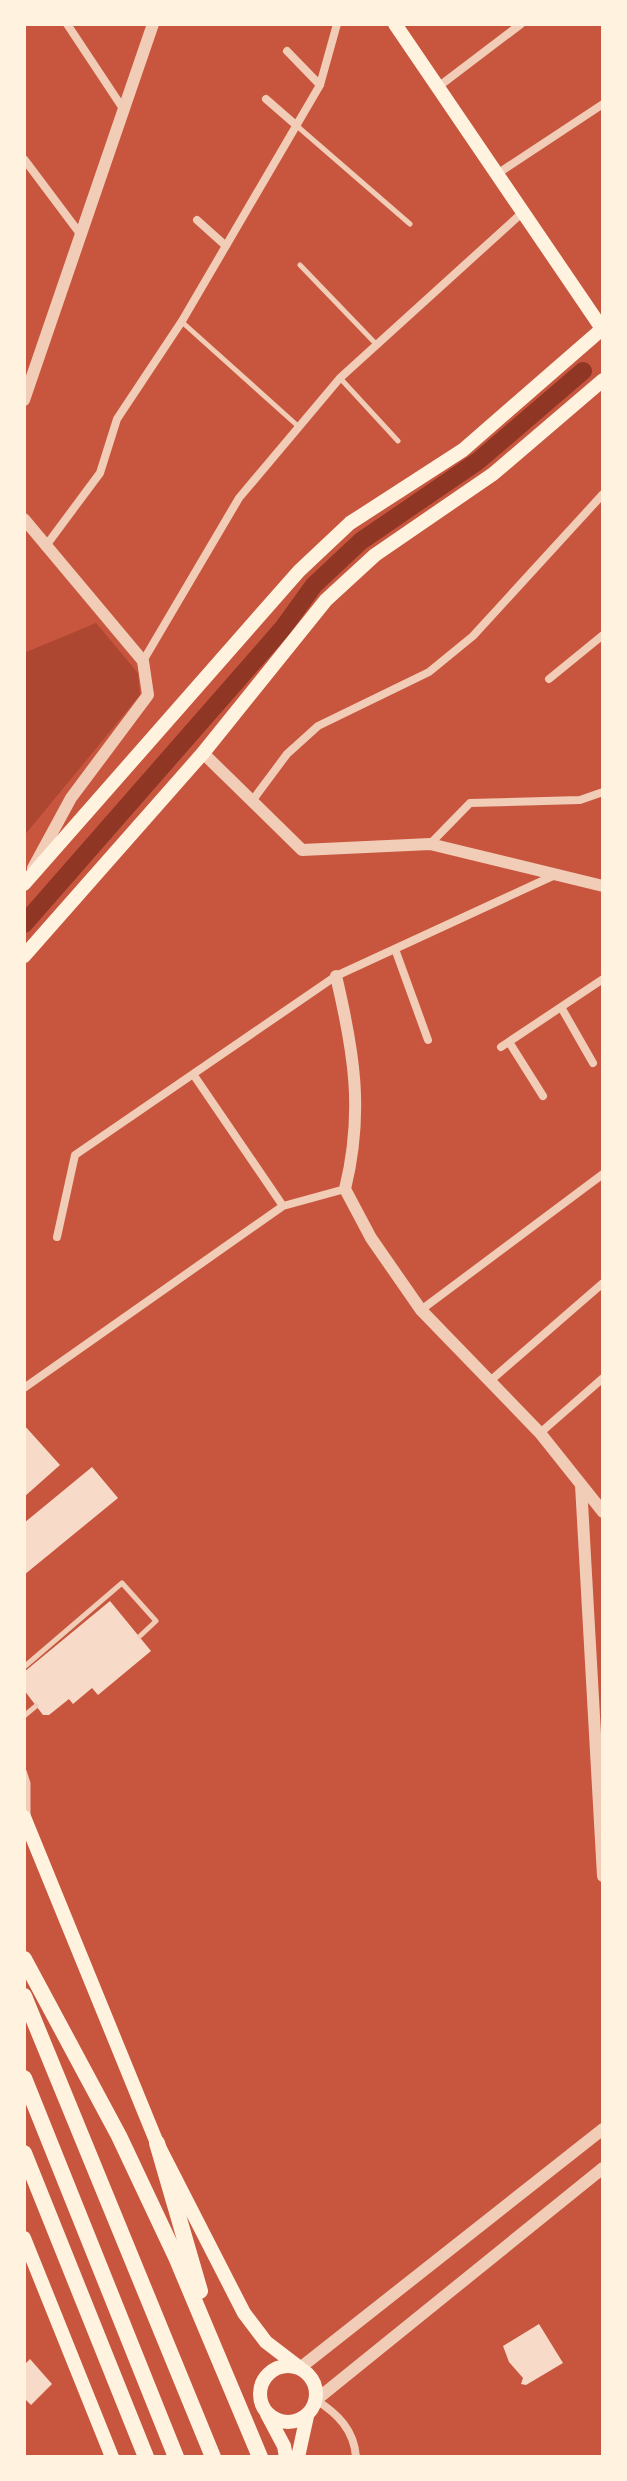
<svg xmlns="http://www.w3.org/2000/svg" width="627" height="2481" viewBox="0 0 627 2481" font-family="'Sofia Sans Condensed',sans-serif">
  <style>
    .green { fill: #ae4732 }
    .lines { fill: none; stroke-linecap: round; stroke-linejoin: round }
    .canal { stroke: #8f3625; stroke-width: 18 }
    .building { fill: #f7dbc8 }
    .service { stroke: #f1ccb7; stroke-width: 5 }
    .minor { stroke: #f1ccb7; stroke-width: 8 }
    .tertiary { stroke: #f1ccb7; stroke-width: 12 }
    .secondary { stroke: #fff3e0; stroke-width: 14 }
    .trunk { stroke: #fff3e0; stroke-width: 16 }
  </style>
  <rect width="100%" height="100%" fill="#c8553d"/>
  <path class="green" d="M96,623L138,673L140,695L24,836V653Z"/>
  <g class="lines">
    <path class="canal" d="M24,924L283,628L314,585L361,541L478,461L583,371"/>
  </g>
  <path class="building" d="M24,1425L60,1465L24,1497Z
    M92,1467L118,1498L24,1575V1523Z
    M110,1601L151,1651L98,1695L92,1688L73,1704L69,1699L49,1715H43L24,1690V1672Z
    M539,2324L563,2363L526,2385L521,2384L523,2378L509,2362L503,2346Z
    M30,2359L52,2384L31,2405L24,2398V2365Z"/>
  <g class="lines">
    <path class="service" d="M297,126L410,224
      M300,265L376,344
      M182,322L299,427
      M340,378L398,441
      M24,1667L122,1583L156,1621L140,1636
      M24,1716L36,1706
      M24,1771L28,1783V1815"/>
    <path class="minor" d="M67,24L124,110
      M287,51L320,85
      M438,87L521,24
      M266,99L297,126
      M24,159L81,235
      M497,174L603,104
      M197,220L226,246
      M45,547L100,473L117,419L182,321L320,85L337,24
      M143,661L239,498L340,378L523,212
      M549,679L603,635
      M252,801L287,754L318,726L429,672L473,636L603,494
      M430,844L470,803L580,800L603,792
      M395,949L428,1040
      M561,1007L593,1063
      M509,1042L543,1096
      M501,1047L603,979
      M193,1074L283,1206
      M57,1237L75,1155L336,976L555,875
      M421,1310L603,1174
      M490,1381L603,1283
      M24,1388L283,1206L345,1189
      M540,1433L603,1378
      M316,2400C338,2414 354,2430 356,2457"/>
    <path class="tertiary" d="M24,400L153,24
      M24,519L143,661L148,695L71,798L33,868
      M203,753L302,850L430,844L603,886
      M336,976C354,1052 364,1112 345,1189L371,1238L421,1310L540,1433L603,1512
      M581,1485L603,1876
      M300,2368L603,2129
      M316,2400L603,2168"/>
    <path class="secondary" d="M395,24L603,330
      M24,884L299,571L350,523L463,450L602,329
      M24,956L203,753L326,600L375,555L493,474L603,380
      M24,1817L157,2143L244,2313L266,2342L300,2368
      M24,2238L112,2457
      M260 2394a28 28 0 1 1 56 0a28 28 0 1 1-56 0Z
      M267,2414L284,2446L286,2457
      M298,2457L307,2416"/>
    <path class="trunk" d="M24,1959L119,2136L176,2257L260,2457
      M24,1996L213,2457
      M24,2078L176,2457
      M157,2143L200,2291
      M24,2153L146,2457"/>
  </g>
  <rect width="627" height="2481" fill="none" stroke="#fff3e0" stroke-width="52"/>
</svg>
